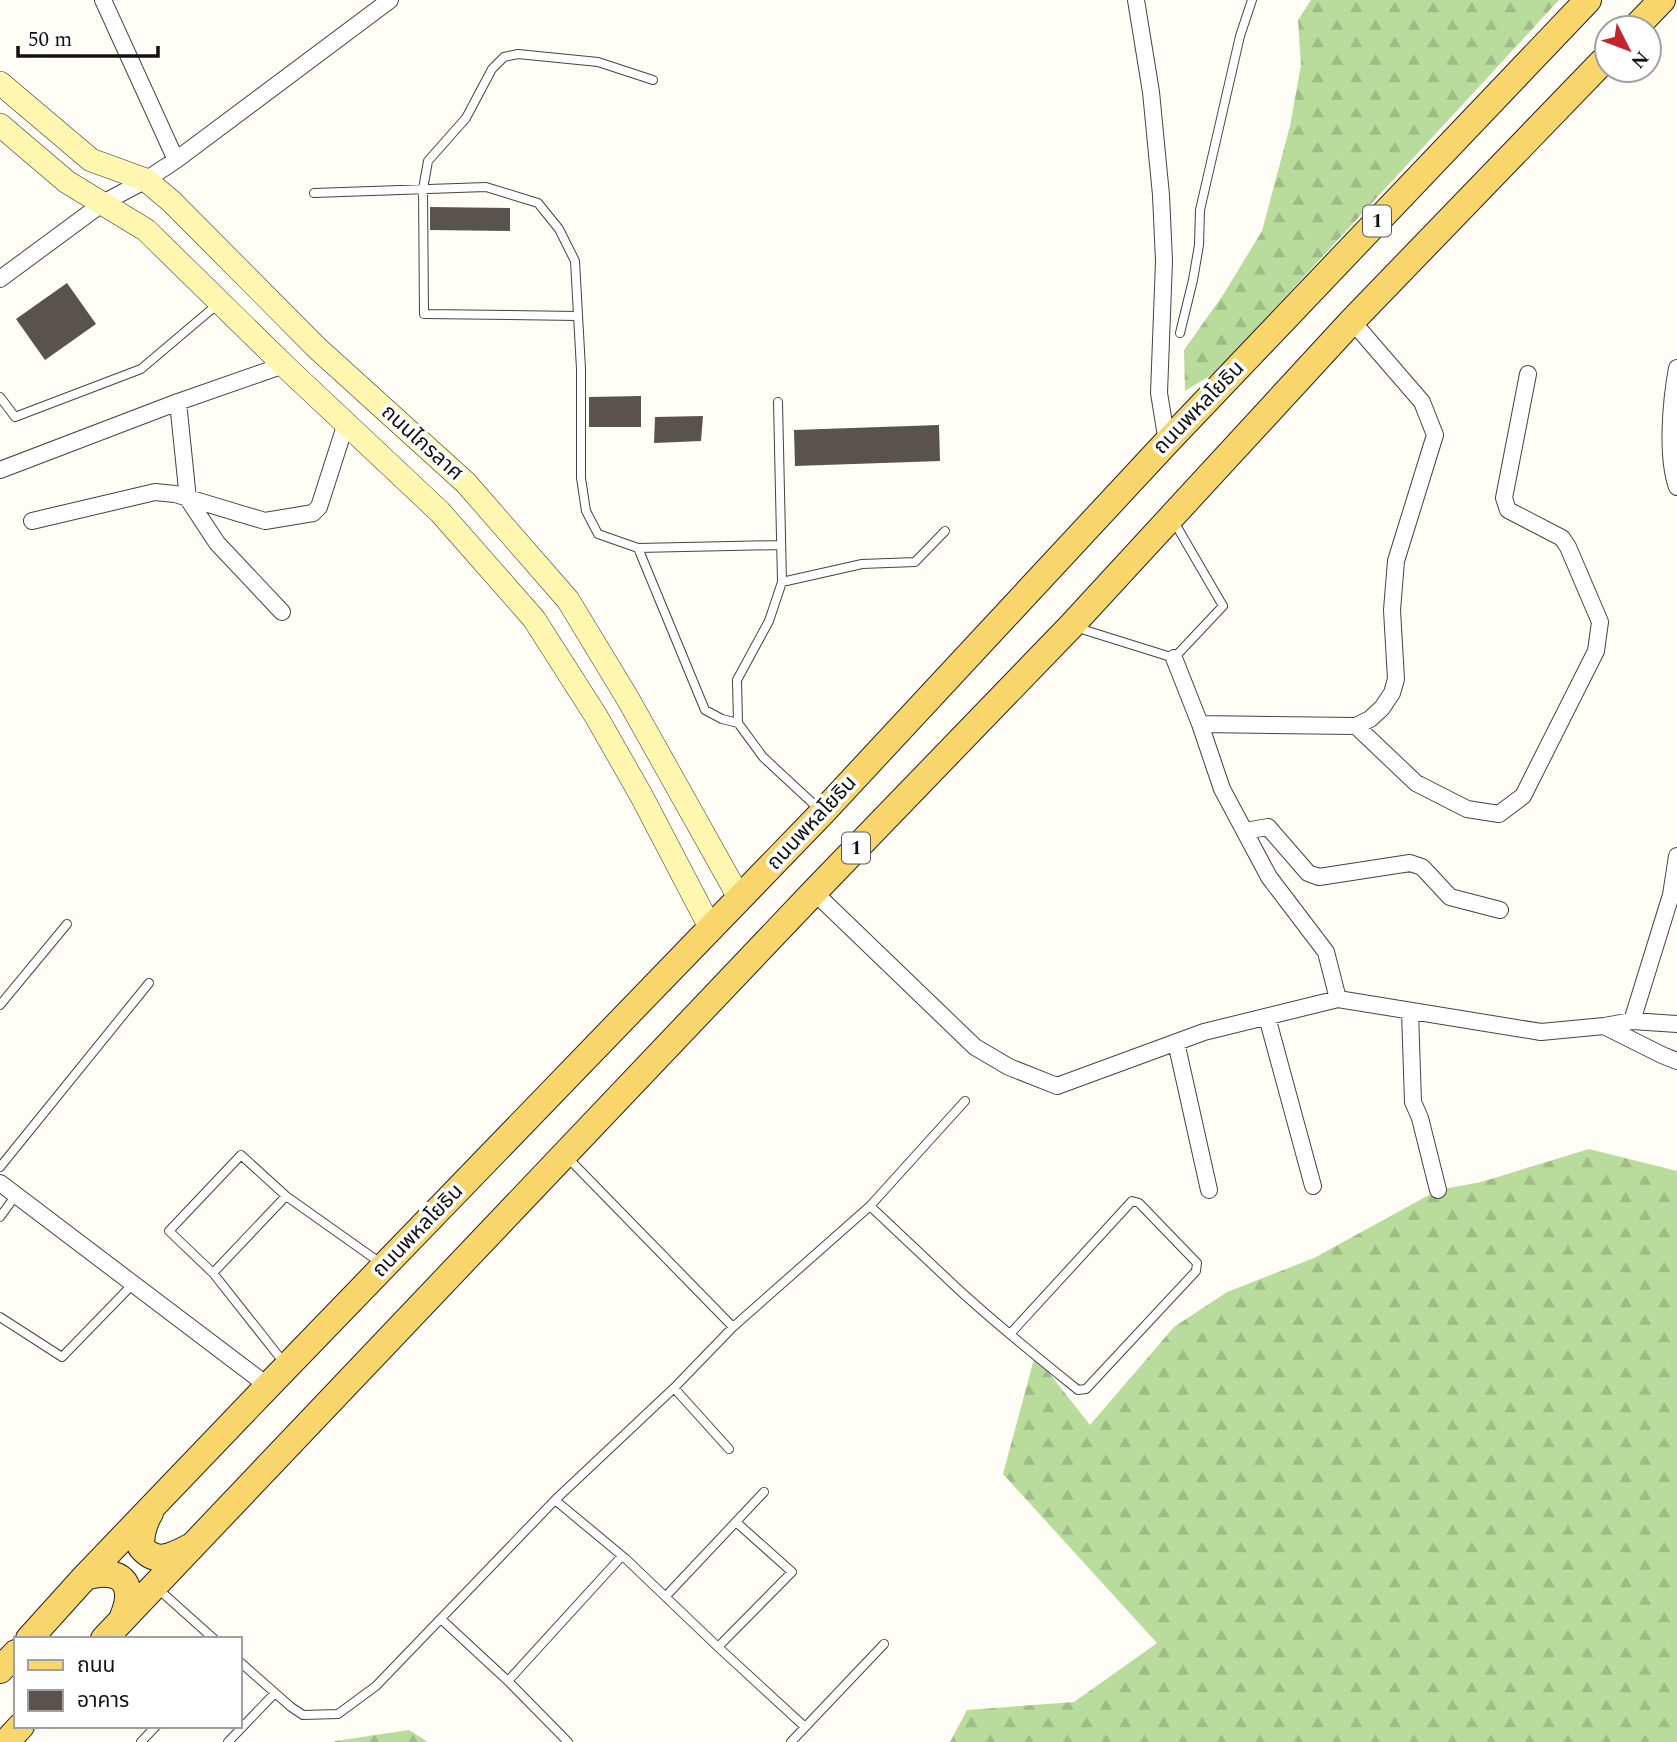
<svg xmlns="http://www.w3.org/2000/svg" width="1677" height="1742" viewBox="0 0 1677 1742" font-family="Spectral,'Noto Sans Thai',serif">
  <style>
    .forest { fill: url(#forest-firs) }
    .building { fill: #5a524d }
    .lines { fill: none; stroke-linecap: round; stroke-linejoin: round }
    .lane-casing { stroke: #444; stroke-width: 10 }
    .street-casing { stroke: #444; stroke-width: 18 }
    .secondary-casing { stroke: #333; stroke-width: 24 }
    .primary-casing { stroke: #222; stroke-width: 28 }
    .lane { stroke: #fff; stroke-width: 8 }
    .street { stroke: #fff; stroke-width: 16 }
    .secondary { stroke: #fff6b0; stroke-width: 23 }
    .primary { stroke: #f9d66b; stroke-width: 26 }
    .labels { text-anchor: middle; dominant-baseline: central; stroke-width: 7; stroke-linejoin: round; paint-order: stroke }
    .shield { fill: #fff; stroke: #585858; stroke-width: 2 }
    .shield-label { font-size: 19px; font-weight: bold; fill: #111 }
    .street-label { font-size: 21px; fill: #111; stroke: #fff }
  </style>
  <defs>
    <pattern id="forest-firs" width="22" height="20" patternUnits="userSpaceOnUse" patternTransform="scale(1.75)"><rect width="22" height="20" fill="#b9dc9c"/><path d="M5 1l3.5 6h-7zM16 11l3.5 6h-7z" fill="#9ebc85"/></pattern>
  </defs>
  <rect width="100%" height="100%" fill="#fffdf5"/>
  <path class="forest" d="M1311,0H1559L1216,372L1185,391L1184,350L1223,295L1262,231L1290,126L1301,65L1298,20Z
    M1589,1149L1677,1171V1742H950L967,1710L1074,1702L1157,1643L1003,1474L1035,1355L1090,1425L1174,1327L1227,1292L1314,1258L1438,1190L1481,1182Z
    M409,1730L428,1742H334L335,1741Z"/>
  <path class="building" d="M430,207L510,208V231L430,230Z
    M67,283L96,324L45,360L16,319Z
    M641,396V427H589V397Z
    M703,416L701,441L654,443L655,417Z
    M939,425L940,461L795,466L794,430Z"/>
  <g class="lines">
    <defs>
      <path id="lane" d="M314,193L486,187L538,203L559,229L575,261L581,369V478L586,511L598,534L638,548L705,710L722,719L738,723
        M578,316L424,314L423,189L428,161L466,118L492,69L504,57L518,54L598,62L653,80
        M1180,333L1193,280L1199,245L1200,210L1240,36L1252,0
        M0,397L15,417L141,369L219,303
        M778,402L782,582L769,621L737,680L738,723L763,757L820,810
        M638,548L781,545
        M782,582L862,564L915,562L945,531
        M1075,627L1174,658L1223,606L1173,520
        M0,1005L67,924
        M566,1156L733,1327
        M0,1167L149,983
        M870,1206C899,1233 928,1261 957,1288C996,1324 1037,1357 1078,1390L1086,1389L1196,1271L1197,1263L1139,1203L1132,1201L1010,1334
        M0,1217L16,1195
        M213,1273L169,1231L241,1155L286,1196
        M0,1317L62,1357L133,1284
        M285,1364L213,1273L286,1196L382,1264
        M674,1388L729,1449
        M555,1500L626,1559L718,1647L805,1727
        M157,1588L214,1639
        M666,1596L764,1492
        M441,1619L508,1681L568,1742
        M718,1647L792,1572L736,1522
        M240,1662L291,1707L303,1715L338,1714L376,1686L555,1500L674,1388L733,1327L870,1206L965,1101
        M508,1681L622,1556
        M141,1742L156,1726
        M228,1742L275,1693
        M791,1742L884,1644"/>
      <path id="street" d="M103,0L176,160
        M1136,0L1151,92L1161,195L1164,261L1159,393L1167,442
        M0,279L103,203L146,180L176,160L390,0
        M1677,368C1671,401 1666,456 1677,487
        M178,402L188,499L217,543L282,612
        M0,470L178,402L284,365
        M32,521L155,492L175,494L265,521L313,513L319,507L346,423
        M1174,658L1200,724L1222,789L1269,877L1326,952L1338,999
        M1200,724L1356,726L1370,719L1382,708L1392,693L1396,679L1392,610L1396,561L1435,435L1422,402L1352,321
        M1356,726L1416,783L1467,809L1499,814L1523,796L1596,651L1600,622L1568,547L1562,538L1508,510L1504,498L1528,374
        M1245,831L1268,827L1308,873L1319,877L1410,863L1422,867L1450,897L1500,910
        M814,892L975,1047L1009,1067L1057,1086L1204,1032L1338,999L1541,1032L1604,1026L1632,1021L1677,1024
        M1410,1012L1413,1102L1420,1118L1438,1190
        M1267,1017L1313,1186
        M1632,1021L1671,895L1677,856
        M1604,1026L1662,1055L1677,1061
        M1176,1042L1209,1190
        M0,1183L268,1386"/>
      <path id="secondary" d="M0,83L91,160L146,180L172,202L317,348L466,483L568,600L628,699L740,899
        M0,125L67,182L146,230L289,370L440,512L534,619L596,716L641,795L711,929"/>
      <path id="primary" d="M1635,28L1662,0
        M150,1513C143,1524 141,1534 141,1547C156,1565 171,1557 190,1547
        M85,1577C103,1571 129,1571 128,1597C128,1604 125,1612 122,1619
        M29,1639L85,1577L268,1386L822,813L1167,442L1588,0
        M104,1639L814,892L1071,626L1352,321L1607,57
        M0,1670L16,1653
        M6,1742L21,1726"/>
    </defs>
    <use href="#lane" class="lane-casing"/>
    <use href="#street" class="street-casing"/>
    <use href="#secondary" class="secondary-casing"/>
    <use href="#primary" class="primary-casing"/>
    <use href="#lane" class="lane"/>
    <use href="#street" class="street"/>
    <use href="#secondary" class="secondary"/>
    <use href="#primary" class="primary"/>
  </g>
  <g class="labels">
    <g class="shield">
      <rect x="1363" y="205.5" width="28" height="31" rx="5"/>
      <rect x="842" y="832.5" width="28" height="31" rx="5"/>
    </g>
    <g class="shield-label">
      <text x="1377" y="221">1</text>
      <text x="856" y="848">1</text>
    </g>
    <g class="street-label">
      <text transform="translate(1199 408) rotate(-46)">ถนนพหลโยธิน</text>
      <text transform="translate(422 443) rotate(42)">ถนนไกรลาศ</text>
      <text transform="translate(812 823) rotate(-47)">ถนนพหลโยธิน</text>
      <text transform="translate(418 1231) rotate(-46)">ถนนพหลโยธิน</text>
    </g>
  </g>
  <rect x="14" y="1637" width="228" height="91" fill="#ffffff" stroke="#a0a0a0" stroke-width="2"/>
  <rect x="28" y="1660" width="35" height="10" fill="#f9d66b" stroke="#a0a0a0" stroke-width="2"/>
  <text x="77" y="1672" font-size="21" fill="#111111">ถนน</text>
  <rect x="28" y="1690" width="35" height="21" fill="#5a524d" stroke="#a0a0a0" stroke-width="2"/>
  <text x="77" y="1707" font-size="21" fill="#111111">อาคาร</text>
  <g transform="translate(1628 49) rotate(132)"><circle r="33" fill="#ffffff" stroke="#a0a0a0" stroke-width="2"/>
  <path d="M0-5L12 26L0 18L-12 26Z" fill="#c4262e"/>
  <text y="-10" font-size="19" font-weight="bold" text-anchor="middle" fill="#111111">N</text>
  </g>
  <path d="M18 46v10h140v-10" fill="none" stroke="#111111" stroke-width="3.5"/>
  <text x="28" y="46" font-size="21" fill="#111111" stroke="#ffffff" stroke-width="5" paint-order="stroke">50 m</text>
</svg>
